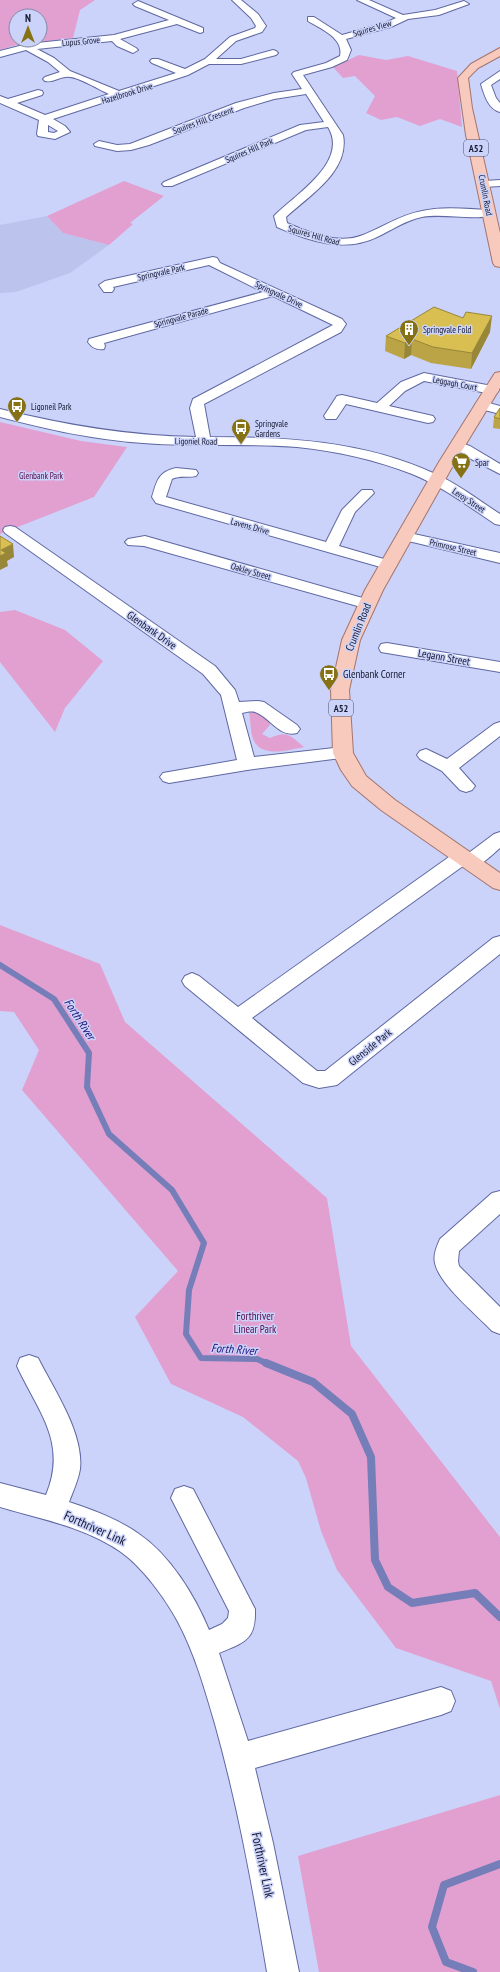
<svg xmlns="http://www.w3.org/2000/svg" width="500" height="1972" viewBox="0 0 500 1972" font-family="'PT Sans Narrow',sans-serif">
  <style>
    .built { fill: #bcc4ee }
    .green { fill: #e2a0d1; fill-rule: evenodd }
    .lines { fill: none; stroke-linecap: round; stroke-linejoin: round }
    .stream-far1 { stroke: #757eb8; stroke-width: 6 }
    .stream { stroke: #757eb8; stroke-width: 8 }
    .minor-casing { stroke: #5f68a1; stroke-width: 2 }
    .major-casing { stroke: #a4746e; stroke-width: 2 }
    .minor { fill: #fff; fill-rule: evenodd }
    .major { fill: #f7cabd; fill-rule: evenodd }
    .wall { fill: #bba446 }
    .shaded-wall { fill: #988639 }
    .building { fill: #d9bf51; stroke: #988639 }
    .labels { text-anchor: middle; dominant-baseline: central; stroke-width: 3; stroke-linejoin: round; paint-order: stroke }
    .far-street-label { font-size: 9px; fill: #14172e; stroke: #cbd3fa }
    .far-poi-label { font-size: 9px; fill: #14172e; stroke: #cbd3fa; text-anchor: start }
    .far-park-label { font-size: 9px; fill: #550648; stroke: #cbd3fa }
    .shield { fill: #cbd3fa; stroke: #4b4f6b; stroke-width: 1 }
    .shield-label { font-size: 10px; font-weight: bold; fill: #14172e }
    .street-label { font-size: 11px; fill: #14172e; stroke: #cbd3fa }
    .poi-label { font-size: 11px; fill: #14172e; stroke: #cbd3fa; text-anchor: start }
    .park-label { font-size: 11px; fill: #550648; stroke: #cbd3fa }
    .water-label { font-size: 12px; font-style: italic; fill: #20117a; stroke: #cbd3fa }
    .near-street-label { font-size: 13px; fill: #14172e; stroke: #cbd3fa }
  </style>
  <rect width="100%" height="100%" fill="#cbd3fa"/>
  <path class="built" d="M47,216L63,233L109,245L70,273L16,292L0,293V225Z"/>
  <path class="green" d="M0,0H95L80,10L73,38L16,45L0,50ZM16,16H40V40H16Z
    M359,55L386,60L408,56L457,71L462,127L440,119L420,126L397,117L381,120L366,113L375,96L355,76L343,78L333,67Z
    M124,181L164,196L130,223L133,224L109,245L63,233L47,216Z
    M0,422L81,441L127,447L94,497L0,534Z
    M15,610L65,630L103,661L65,708L55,732L0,662V612Z
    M256,712L270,720V725L262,734L270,738C288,730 290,736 304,747C290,750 262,758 254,741C250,734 251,721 249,713Z
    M0,925L100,964L125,1022L327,1198L351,1346L500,1537V1709L491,1681L396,1648L337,1570L321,1531L306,1478L298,1461L243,1417L171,1384L135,1317L178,1271L22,1090L39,1050L14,1012L0,1011Z
    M500,1795V1972H319L298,1856Z"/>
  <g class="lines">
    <path class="stream-far1" d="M0,965L54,999L89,1053L87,1087L109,1134L172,1190L204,1243L189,1290L186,1334L201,1358L257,1359L268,1364"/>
    <path class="stream" d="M266,1363L313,1382L352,1414L371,1457L375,1560L388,1587L412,1603L475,1593L500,1617
      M473,1972L446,1962L432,1927L444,1885L500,1864"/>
    <defs>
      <path id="minor" d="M232,0H241L258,14L266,26L262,32L236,41L216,59H241L273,50L276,51L278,53L276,55L241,64H209L188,75L53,119L65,126L70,132L55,139L38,136L37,134L39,120L0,103V96L8,99L38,90L42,91L43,93L42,95L17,103L45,115L109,94C99,90 76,75 66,77C59,77 52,83 45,81L43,79L45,77L60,72L48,62L26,50L0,57V51L27,44L114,35L169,20L135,6L133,4L138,1L203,28V32L200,33L177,24L120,39L136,48L138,50L133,53L117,46L112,41L37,49L54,58L70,71L119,91L176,73L152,63L150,61L152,59H158L185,69L205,59L230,37L255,28L256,26L251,18ZM48,125L58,131L54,133L48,132Z
        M357,0H369L403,15L435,10L464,1L469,4L439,15L408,19L391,27L346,39L351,50L347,60L332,67L303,75L343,135C350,171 309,196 286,217L287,223C310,233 338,245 363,235C383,227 400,215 422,211C444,206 467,209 489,210L493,211L495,213L493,215C472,221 445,213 422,217C406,220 392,230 377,237C344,253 309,241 277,227L274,216L276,214C298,193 349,161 328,127L306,130L172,186H164L162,184L164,182L300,125L324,122L306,94L274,99L244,108L149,145L131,150L117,151L95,146L94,144L99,141L117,145L130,144L236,103L274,93L302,89L292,74L294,72L326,63L340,56C344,38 321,29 308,21V17H314L342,35L385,23L396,18Z
        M500,71V79L491,85L496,98L500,103V112C488,109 484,94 481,84Z
        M500,180V186L484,187L478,184L484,181Z
        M213,257L217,258L220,263L342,319L346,324L341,332L204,404L210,437C286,437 363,441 433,473C457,483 478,500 500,514V525L495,524C468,506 442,486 412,474C376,460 336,451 297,447C246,443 194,447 143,443C94,440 47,429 0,417V409C65,425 129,436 196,437L190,408L193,399L333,325L273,296L104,343L105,346L104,349C97,350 92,348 88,342L89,339L263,292L209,265L113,287L114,289L112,292H104L99,285L105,281Z
        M424,373L492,386L497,387L499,390L497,393L492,394L424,381L405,391L389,406L433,416L435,419L433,422L428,423L346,404L336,419H326L324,416L337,396L342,395L377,403L401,382Z
        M482,401L500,406V414L477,408L475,405L477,402Z
        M457,442L470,446L500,464V474L452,449L450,446L452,443Z
        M176,468L196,470L198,473L196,476C188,478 180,475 172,479L166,497L326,542L342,510L362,490H372L374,493L355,512L339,546L394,562L397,565L394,568H384L156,503L152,497C157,481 158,472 176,468Z
        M10,526L15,527L215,666L235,690L239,702L258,701L264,702L297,725L300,729L297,733C279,738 270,717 255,712C252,711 246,712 242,713L254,757L343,747L349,749L352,753L349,757L247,770L169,783L163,781L160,777L163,773L237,760L221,695L203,674L5,533L3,530L5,527Z
        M405,532L500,553V563L400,539L398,536L400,533Z
        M145,536L373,601L375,604L373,607L367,609L361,607L144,546L128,545L125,542L128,539Z
        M387,643L500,662V672L381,652L379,648L381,644Z
        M500,722V736L459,768L475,786L472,790L466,792L460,790L442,771L420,759L417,755L420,751L426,749L447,759L494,724Z
        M500,832V848C490,856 477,872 463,866L252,1018L317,1071H325L493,938L500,936V954L337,1085L319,1088L303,1083L185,986L182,981L185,976L192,973L199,976L238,1007L456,852L463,851L470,852L494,834Z
        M500,1191V1214L459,1251L458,1261L459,1266L500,1307V1334L492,1331C476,1314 439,1284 435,1263C433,1255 437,1246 440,1239L492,1193Z
        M29,1355L38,1358C54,1390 84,1433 80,1469C78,1481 73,1491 69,1502C93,1510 118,1519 139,1534C170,1555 195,1596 209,1630L222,1624L228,1618L229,1611L171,1498L175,1489L184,1486L193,1489L255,1609C256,1640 245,1642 219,1653L248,1741L441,1687L451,1691L455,1701L451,1711L441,1715L255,1768L273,1843L299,1972H267C253,1889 238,1806 215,1724C205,1690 195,1654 178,1622C165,1598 143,1568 121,1552C85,1527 41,1519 0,1507V1483L46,1495C68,1442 38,1412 17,1366L20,1358Z"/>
      <path id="major" d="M500,48V56L478,68L468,78L472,108L500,233V267L495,266L493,263L466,135L458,78L471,64Z
        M500,372V388L455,462L383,590L360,640L349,690L353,753L366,776L395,800L500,873V890L493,888L381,810L352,786L341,770L333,753L331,690L342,640L365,590L439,462L493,376L495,373Z"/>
    </defs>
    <use href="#minor" class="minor-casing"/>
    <use href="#major" class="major-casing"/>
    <use href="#minor" class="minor"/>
    <use href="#major" class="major"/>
  </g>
  <path class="wall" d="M463,318L490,332L471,369L431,363L411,355L404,359L385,351L386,336Z
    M500,408V429L493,428L494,417Z"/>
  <path class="shaded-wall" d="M492,316L490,332L471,369L472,353Z
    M412,339L411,355L404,359L405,343Z
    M13,544L14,557L7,561L8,566L0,570V556L1,550Z"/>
  <path class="building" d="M434,307L463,318L466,312L492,316L472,353L433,347L412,339L405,343L386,336Z
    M500,408V419L494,417Z
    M0,536L13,544L1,550L6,553L0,556Z"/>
  <defs>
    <symbol id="building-pin" viewBox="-11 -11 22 30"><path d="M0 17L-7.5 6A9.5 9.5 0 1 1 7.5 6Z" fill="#867214" stroke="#cbd3fa"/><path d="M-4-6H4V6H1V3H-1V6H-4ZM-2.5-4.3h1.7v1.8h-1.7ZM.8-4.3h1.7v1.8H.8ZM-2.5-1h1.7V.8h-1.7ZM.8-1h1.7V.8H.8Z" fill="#fff"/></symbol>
    <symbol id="bus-pin" viewBox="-11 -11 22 30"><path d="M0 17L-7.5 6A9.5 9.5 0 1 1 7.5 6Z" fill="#867214" stroke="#cbd3fa"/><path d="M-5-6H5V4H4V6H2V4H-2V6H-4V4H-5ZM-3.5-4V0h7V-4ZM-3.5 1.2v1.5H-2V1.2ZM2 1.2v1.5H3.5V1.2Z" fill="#fff"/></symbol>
    <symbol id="supermarket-pin" viewBox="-11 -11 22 30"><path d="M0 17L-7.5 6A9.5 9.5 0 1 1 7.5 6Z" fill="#867214" stroke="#cbd3fa"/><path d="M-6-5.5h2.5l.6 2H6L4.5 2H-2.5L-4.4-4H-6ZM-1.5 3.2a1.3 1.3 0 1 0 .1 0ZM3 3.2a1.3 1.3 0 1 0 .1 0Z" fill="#fff"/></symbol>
  </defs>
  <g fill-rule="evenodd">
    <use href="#building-pin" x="398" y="318" width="22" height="30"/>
    <use href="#bus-pin" x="6" y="395" width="22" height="30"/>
    <use href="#bus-pin" x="230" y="417" width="22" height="30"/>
    <use href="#supermarket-pin" x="450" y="451" width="22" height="30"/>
    <use href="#bus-pin" x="318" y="663" width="22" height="30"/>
  </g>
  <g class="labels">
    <g class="far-street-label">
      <text transform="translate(372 28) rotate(-16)">Squires View</text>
      <text transform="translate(81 41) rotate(-5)">Lupus Grove</text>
      <text transform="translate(127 93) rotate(-17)">Hazelbrook Drive</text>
      <text transform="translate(203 120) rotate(-20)">Squires Hill Crescent</text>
      <text transform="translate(249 150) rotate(-23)">Squires Hill Park</text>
      <text transform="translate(486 195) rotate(79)">Crumlin Road</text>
      <text transform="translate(314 235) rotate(16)">Squires Hill Road</text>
      <text transform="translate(161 272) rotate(-13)">Springvale Park</text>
      <text transform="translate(279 294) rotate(25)">Springvale Drive</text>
      <text transform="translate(181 317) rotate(-15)">Springvale Parade</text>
      <text transform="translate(455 383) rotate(11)">Leggagh Court</text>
      <text transform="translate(196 441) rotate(1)">Ligoniel Road</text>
      <text transform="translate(469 500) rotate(33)">Leroy Street</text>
      <text transform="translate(250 526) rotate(16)">Lavens Drive</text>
      <text transform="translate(453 547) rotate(13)">Primrose Street</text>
      <text transform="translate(251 571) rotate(16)">Oakley Street</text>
    </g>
    <g class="far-poi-label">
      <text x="423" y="329">Springvale Fold</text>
      <text x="31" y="406">Ligoneil Park</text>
      <text x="255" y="423">Springvale<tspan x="255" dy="10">Gardens</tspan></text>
      <text x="475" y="462">Spar</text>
    </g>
    <g class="far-park-label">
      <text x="41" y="475">Glenbank Park</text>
    </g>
    <g class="shield">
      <rect x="464" y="140" width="24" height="16" rx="3"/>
      <rect x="329" y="700" width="24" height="16" rx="3"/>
    </g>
    <g class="shield-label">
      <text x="476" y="148">A52</text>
      <text x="341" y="708">A52</text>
    </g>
    <g class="street-label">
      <text transform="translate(358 627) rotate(-68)">Crumlin Road</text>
      <text transform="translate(152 630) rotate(35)">Glenbank Drive</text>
      <text transform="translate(444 657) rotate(10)">Legann Street</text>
      <text transform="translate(370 1047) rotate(-39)">Glenside Park</text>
    </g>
    <g class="poi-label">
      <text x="343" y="674">Glenbank Corner</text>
    </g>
    <g class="park-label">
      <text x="255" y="1316">Forthriver<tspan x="255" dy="13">Linear Park</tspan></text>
    </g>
    <g class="water-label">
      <text transform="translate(80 1019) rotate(57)">Forth River</text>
      <text transform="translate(234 1349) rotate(4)">Forth River</text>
    </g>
    <g class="near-street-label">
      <text transform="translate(95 1528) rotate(24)">Forthriver Link</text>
      <text transform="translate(263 1865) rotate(78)">Forthriver Link</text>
    </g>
  </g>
  <g transform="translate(28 28)"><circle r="19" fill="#cbd3fa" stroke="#8288a8"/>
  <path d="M0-3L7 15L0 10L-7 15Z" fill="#867214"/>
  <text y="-6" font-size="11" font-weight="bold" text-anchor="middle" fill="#14172e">N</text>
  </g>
</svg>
